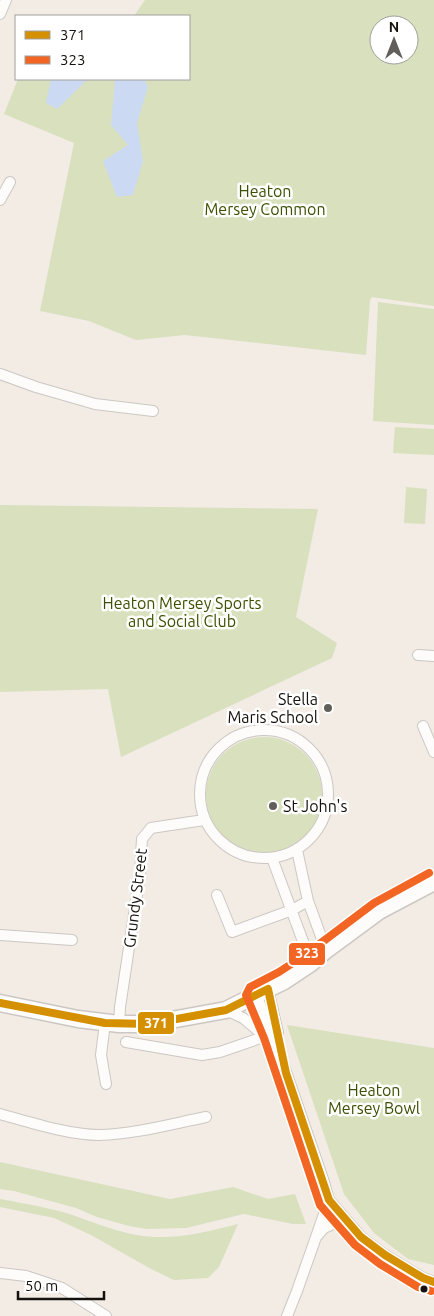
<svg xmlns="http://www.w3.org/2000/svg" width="434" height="1316" viewBox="0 0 434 1316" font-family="Ubuntu,sans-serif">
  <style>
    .green { fill: #d8e0be; fill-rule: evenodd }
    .water { fill: #cbdaf2 }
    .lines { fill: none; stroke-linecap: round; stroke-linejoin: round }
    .street-casing { stroke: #ccc7c2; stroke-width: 12 }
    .primary-casing { stroke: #ccc7c2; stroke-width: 19 }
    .street { stroke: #fdfcfb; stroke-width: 10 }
    .primary { stroke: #fdfcfb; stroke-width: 16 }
    .bus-1-casing { stroke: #fff; stroke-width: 11 }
    .bus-2-casing { stroke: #fff; stroke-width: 11 }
    .bus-1 { stroke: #d59002; stroke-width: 8 }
    .bus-2 { stroke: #f26522; stroke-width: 8 }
    .poi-dot { fill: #625e59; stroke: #fff; stroke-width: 2 }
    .bus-dot { fill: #15110d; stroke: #fff; stroke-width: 2 }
    .labels { text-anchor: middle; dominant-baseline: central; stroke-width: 5; stroke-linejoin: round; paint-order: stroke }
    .park-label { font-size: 16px; fill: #3b5000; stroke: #fff }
    .poi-label { font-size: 16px; fill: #15110d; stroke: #fff; text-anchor: end }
    .street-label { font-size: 16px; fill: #15110d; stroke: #fff }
    .line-badge { stroke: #fff; stroke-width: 2 }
    .badge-label { font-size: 14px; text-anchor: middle; font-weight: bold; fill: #fff }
  </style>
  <rect width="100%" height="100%" fill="#f2ece5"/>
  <path class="green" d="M145,0H434V306L372,297L370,300L366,355L185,335L136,340L89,321L40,311L74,143L4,114L18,79H189V16H134ZM379,25H409V55H379Z
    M378,302L434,309V425L373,421Z
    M395,427L434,429V455L393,453Z
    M406,487L427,489L425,524L404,523Z
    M0,505L318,509L296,617L337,643L332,658L121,757L108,689L0,692Z
    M206 795a58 58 0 1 1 116 0a58 58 0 1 1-116 0Z
    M287,1025L434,1048V1265L408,1259L374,1233L344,1194Z
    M0,1162L170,1199L233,1187L268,1199L295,1194L306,1224H293L244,1214L186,1228L147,1229L129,1226L97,1217L76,1208L14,1191L0,1189Z
    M0,1199C26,1204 53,1208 78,1217C103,1226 128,1236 155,1237C184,1238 210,1231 238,1224L219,1267L208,1278L174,1280L151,1269L91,1235L54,1218L0,1207Z"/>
  <path class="water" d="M51,79H88L57,109L46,103Z
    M113,79H144L148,87L137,123L143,161L133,195L117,197L103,161L128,145L111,125L115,81Z"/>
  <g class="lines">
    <defs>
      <path id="street" d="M0,14L6,0
        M0,200L10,182
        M0,374L36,387L95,404L153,411
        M418,655L434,656
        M423,726L434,752
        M200 794a64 64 0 1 1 128 0a64 64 0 1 1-128 0Z
        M297,850L308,901L326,950
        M272,858L311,963
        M217,895L232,932L292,910L308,901
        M0,935L72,940
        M268,989L278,1033
        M256,995L273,1034L324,1182L329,1200L361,1237L385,1255L423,1278L434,1282
        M226,1010L243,1018L269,1040
        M105,1023L101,1055L106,1084
        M119,1024L120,1007L140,875L142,839L151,828L204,820
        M126,1042L202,1055L220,1052L278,1032
        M0,1114C29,1122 69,1135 99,1135C135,1134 171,1124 206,1117
        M317,1236L324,1228L345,1219
        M0,1273L26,1276L62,1288L106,1316
        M287,1316L297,1291L329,1200"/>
      <path id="primary" d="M0,1003L78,1019L119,1024H149L226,1010L284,981L311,963L326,950L379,911L434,882"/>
    </defs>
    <use href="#street" class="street-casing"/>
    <use href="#primary" class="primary-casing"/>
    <use href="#street" class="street"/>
    <use href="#primary" class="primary"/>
    <defs>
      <path id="bus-1" d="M0,1003L105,1023L149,1024L226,1010L268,989L286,1073L329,1200L361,1237L385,1255L423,1278L434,1282"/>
      <path id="bus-2" d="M429,873L374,903L305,955L279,972L250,987L246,995L264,1038L320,1205L355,1245L380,1264L418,1287L431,1291"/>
    </defs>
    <use href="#bus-1" class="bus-1-casing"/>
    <use href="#bus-2" class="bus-2-casing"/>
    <use href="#bus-1" class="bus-1"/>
    <use href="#bus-2" class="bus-2"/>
  </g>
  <g class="poi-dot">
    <circle cx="328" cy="708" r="5"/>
    <circle cx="273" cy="806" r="5"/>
  </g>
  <circle class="bus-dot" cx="424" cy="1289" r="4.5"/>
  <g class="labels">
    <g class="park-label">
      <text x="265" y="191">Heaton<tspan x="265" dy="18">Mersey Common</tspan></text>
      <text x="182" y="603">Heaton Mersey Sports<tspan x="182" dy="18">and Social Club</tspan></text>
      <text x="374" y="1090">Heaton<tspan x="374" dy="18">Mersey Bowl</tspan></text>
    </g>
    <g class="poi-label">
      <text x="318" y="699">Stella<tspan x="318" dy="18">Maris School</tspan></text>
      <text x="283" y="806" text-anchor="start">St John's</text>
    </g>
    <g class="street-label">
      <text transform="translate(135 898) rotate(-83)">Grundy Street</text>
    </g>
  </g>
  <g class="line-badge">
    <rect x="288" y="942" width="38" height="24" rx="5" fill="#f26522"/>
    <rect x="137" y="1011" width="38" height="24" rx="5" fill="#d59002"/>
  </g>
  <g class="badge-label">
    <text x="307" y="958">323</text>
    <text x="156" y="1028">371</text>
  </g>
  <rect x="15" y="15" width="175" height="65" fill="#ffffff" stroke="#a1a09e"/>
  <rect x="25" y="31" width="25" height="8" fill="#d59002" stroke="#a1a09e"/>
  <text x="60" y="40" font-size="15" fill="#15110d">371</text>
  <rect x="25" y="56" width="25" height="8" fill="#f26522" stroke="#a1a09e"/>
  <text x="60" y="65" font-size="15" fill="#15110d">323</text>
  <g transform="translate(394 40)"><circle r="24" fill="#ffffff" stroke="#a1a09e"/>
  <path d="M0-4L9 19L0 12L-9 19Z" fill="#625e59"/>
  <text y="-8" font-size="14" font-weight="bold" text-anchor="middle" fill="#15110d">N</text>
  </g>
  <path d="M18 1291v8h86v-8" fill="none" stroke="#15110d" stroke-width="2.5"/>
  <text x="25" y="1291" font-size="15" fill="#15110d" stroke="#ffffff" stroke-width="4" paint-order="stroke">50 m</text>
</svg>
